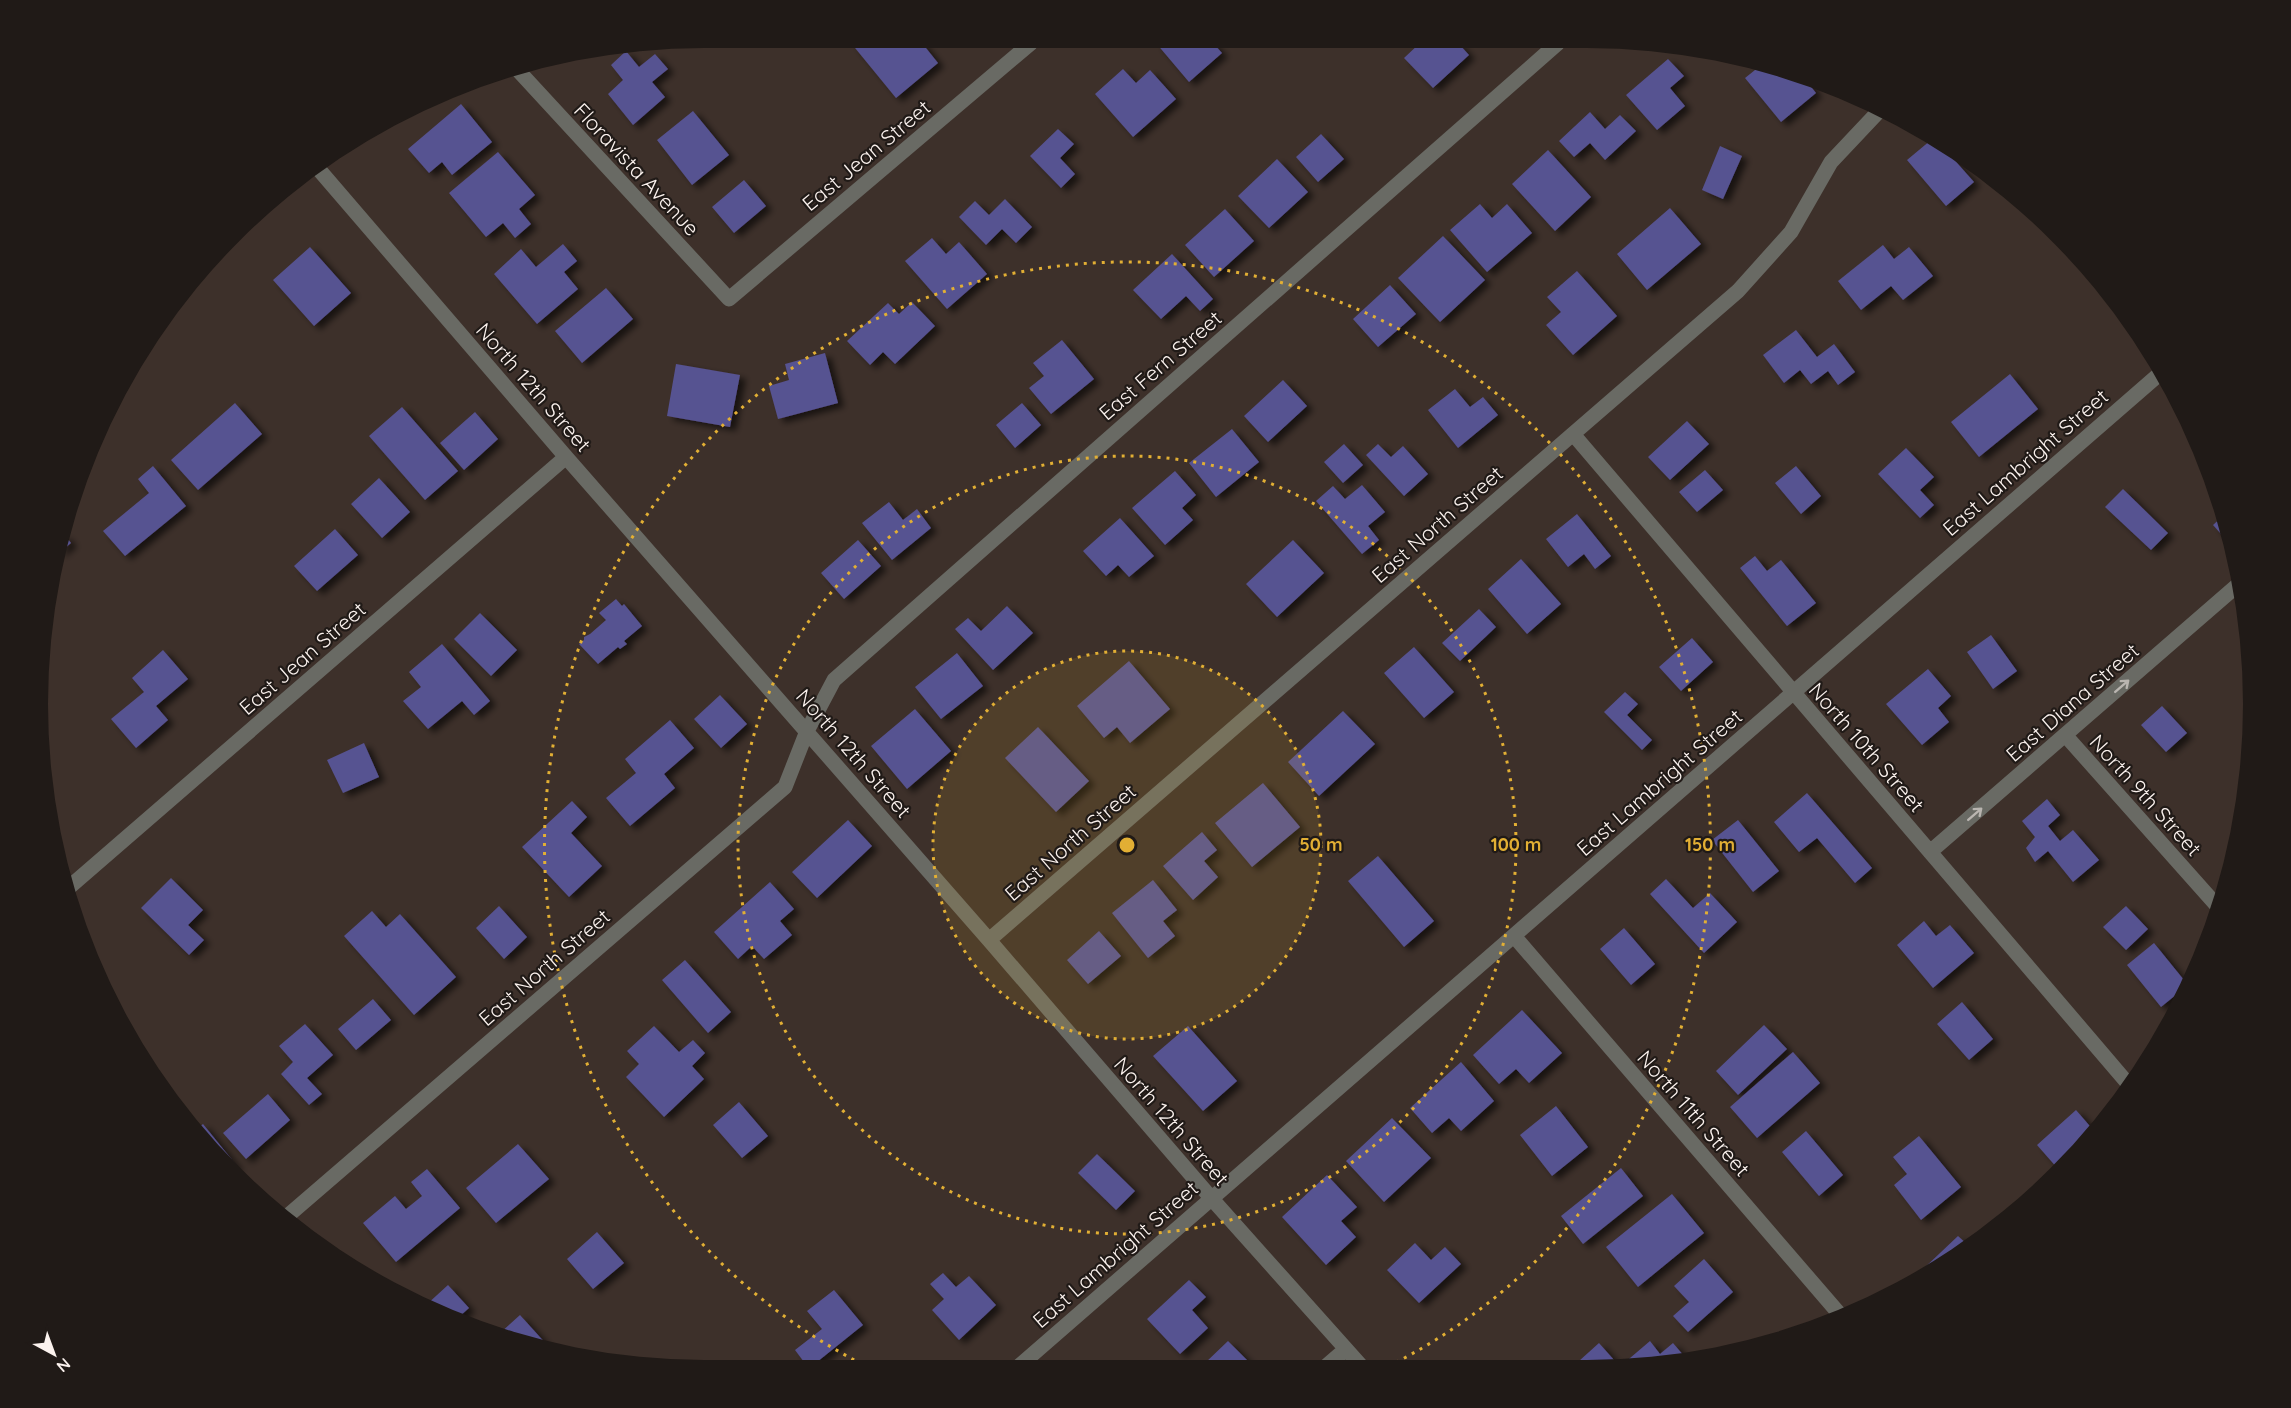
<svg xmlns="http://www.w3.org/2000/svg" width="2291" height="1408" viewBox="0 0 2291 1408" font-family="Quicksand,sans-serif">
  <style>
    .building { fill: #575291; filter: url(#shadow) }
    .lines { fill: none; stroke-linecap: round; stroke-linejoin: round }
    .street { stroke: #696a64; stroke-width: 15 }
    .oneway { stroke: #b9b5b0 }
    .ring { fill: none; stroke: #e2af34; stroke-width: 3; stroke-dasharray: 3 6 }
    .labels { text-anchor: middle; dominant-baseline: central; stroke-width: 4.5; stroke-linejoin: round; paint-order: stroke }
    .street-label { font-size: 21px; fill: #fbf2ee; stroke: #201a17 }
    .centre { fill: #e2af34; stroke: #201a17; stroke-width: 3 }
    .ring-label { font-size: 18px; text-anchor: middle; font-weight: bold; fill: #e2af34; stroke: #201a17; stroke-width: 4.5; stroke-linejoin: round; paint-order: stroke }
  </style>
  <defs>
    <filter id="shadow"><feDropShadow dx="6" dy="4" stdDeviation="3" flood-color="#0009"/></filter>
  </defs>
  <rect width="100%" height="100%" fill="#3d302a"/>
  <path class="building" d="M851,43H922L938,63L896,98Z
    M1156,43H1213L1222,53L1189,82Z
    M1420,43H1458L1469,55L1433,88L1404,58Z
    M626,51L639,67L655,54L668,69L652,82L665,97L633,125L608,94L623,80L611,65Z
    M1668,59L1684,76L1670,88L1685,106L1657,130L1626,95Z
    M1760,66L1804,78L1816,93L1781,122L1745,78Z
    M1123,69L1136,83L1150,70L1176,99L1133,137L1095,94Z
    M461,104L492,142L452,175L442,162L429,173L408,149Z
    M693,111L729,155L692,185L657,140Z
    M1590,112L1605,129L1620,115L1636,131L1605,160L1590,143L1574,157L1559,141Z
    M1058,129L1074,144L1060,158L1075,174L1061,188L1030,156Z
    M1321,134L1344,159L1318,182L1296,157Z
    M1931,140L1942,146L1974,182L1946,206L1907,160Z
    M1720,146L1742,156L1723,199L1702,190Z
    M1548,150L1591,197L1555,231L1512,184Z
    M498,152L535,195L519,209L531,224L515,238L503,223L486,237L449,193Z
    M1277,159L1308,192L1269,228L1238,196Z
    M744,180L766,206L734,233L712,207Z
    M1005,199L1032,227L1016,243L1002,229L986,245L959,217L975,201L989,215Z
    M1480,204L1492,218L1507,204L1532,233L1487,272L1450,230Z
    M1670,208L1701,244L1647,290L1617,254Z
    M1225,209L1254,241L1214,277L1185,245Z
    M1443,236L1485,280L1440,322L1398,278Z
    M932,238L946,254L959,242L987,274L947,309L905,261Z
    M563,244L577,261L564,272L578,289L537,324L494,274L521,249L536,267Z
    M1883,245L1894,259L1909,247L1933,276L1903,300L1891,286L1861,310L1838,281Z
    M310,247L351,293L314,326L273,280Z
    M1172,254L1213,299L1200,311L1186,296L1161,319L1133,290Z
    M1577,271L1617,316L1573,355L1546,325L1561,312L1547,297Z
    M1390,285L1416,314L1378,347L1353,319Z
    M606,288L633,319L582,363L555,331Z
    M912,302L935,326L895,364L883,352L870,365L847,341L888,303L899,314Z
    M1796,330L1817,357L1834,344L1855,372L1838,385L1828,371L1811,384L1800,370L1784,383L1763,355Z
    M1062,340L1094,379L1051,414L1029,388L1044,376L1033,363Z
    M825,353L838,403L778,419L769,386L789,380L785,364Z
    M676,364L740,375L730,427L667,416Z
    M2010,374L2038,409L1979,457L1951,422Z
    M1283,380L1307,406L1268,442L1244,416Z
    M1455,389L1470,407L1483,397L1498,415L1458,448L1428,410Z
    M235,403L262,434L198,490L171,460Z
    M1022,403L1041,425L1015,448L996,425Z
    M402,407L458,471L425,500L369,436Z
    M475,412L498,439L464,470L440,443Z
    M1687,421L1709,444L1670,480L1648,457Z
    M1232,429L1259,462L1216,497L1189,463Z
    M2193,434L2202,454V455L2187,438Z
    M1344,444L1363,465L1343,483L1324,462Z
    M1378,444L1391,457L1403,446L1428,474L1404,496L1366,455Z
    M1906,448L1934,477L1920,490L1934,505L1920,518L1878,474Z
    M153,466L186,506L125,556L103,531L149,493L138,479Z
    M1796,466L1821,496L1801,514L1775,483Z
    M1705,470L1723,490L1697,512L1679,492Z
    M1175,471L1196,495L1182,508L1193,520L1165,545L1132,508Z
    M379,478L410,512L382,538L351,504Z
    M1362,485L1385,512L1368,526L1379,540L1362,554L1316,501L1333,486L1345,499Z
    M2123,489L2168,533L2151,550L2105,507Z
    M889,502L903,520L917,509L931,528L892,560L862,523Z
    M1577,514L1611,556L1595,569L1584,554L1568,567L1546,539Z
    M2224,515L2227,528L2231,545L2213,525Z
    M1120,518L1154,556L1129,577L1118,565L1106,576L1083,551Z
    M335,529L358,555L317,591L294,566Z
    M63,533L71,543L58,554L59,550Z
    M858,540L881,566L844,599L821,573Z
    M1293,540L1324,573L1277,617L1246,584Z
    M1755,556L1767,571L1781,560L1816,603L1787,626L1740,568Z
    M1521,559L1561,604L1527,634L1488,589Z
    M616,599L622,606L624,604L642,626L624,641L627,644L620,649L618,647L598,664L579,644L584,640V637L590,634L606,620L599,613Z
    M1007,606L1033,633L993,670L955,629L968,618L981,631Z
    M1479,609L1496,627L1460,661L1442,643Z
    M480,613L517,650L491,676L454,639Z
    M1991,635L2017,671L1993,689L1967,652Z
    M1692,638L1713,662L1681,691L1659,667Z
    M442,644L490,701L474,715L462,701L428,729L403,701L421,687L409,672Z
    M1414,647L1454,692L1424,718L1384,673Z
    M163,650L188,679L156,706L168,720L136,748L111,719L144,692L132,678Z
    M957,653L983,686L941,719L915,687Z
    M1129,661L1170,709L1130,743L1117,727L1104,738L1077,706Z
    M1928,669L1951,696L1938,708L1949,722L1922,745L1886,704Z
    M1625,692L1638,704L1627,715L1652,740L1642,750L1604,712Z
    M720,695L747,724L721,748L694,719Z
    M2162,706L2187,733L2166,752L2141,725Z
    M915,709L951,751L907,789L871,746Z
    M1343,711L1375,744L1319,796L1288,762Z
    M670,720L694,748L664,774L675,788L630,826L606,798L636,773L625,759Z
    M1038,727L1089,781L1056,812L1005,758Z
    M364,743L379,777L343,793L327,760Z
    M1263,783L1300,827L1252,867L1215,823Z
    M1807,793L1872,868L1855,883L1817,838L1799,852L1774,822Z
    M2047,799L2060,815L2048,826L2060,841L2073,830L2099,860L2073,882L2048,851L2035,862L2026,848L2035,837L2022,821Z
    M572,801L587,817L571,833L602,866L569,897L522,847Z
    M848,820L872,846L817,898L792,872Z
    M1738,820L1779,871L1753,892L1712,840Z
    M1202,832L1217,850L1204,861L1218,877L1193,900L1163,866Z
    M1378,856L1434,921L1404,947L1348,881Z
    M171,878L203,910L188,925L204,940L189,955L141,908Z
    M1666,879L1693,908L1710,893L1737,922L1704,953L1650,894Z
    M1153,880L1177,910L1163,921L1175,936L1148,958L1112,913Z
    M770,882L794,909L780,921L792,935L764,959L752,946L738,959L714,932Z
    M499,906L527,937L504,959L476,928Z
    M2126,906L2148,929L2126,950L2103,927Z
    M372,911L386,927L400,914L456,977L414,1015L344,936Z
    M1924,921L1936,936L1950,925L1974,953L1933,988L1897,945Z
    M1624,928L1655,964L1631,985L1600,949Z
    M1099,931L1121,956L1088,984L1067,960Z
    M2154,943L2188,985L2161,1007L2127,965Z
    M685,960L731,1012L708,1033L662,980Z
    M373,999L391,1020L356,1050L338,1029Z
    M1962,1002L1993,1039L1969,1060L1937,1024Z
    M1522,1010L1562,1053L1529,1083L1516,1069L1499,1084L1473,1055Z
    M305,1024L333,1055L307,1078L322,1094L309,1105L281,1074L293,1062L279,1046Z
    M1764,1025L1787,1049L1738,1095L1716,1071Z
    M654,1026L679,1052L693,1040L705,1053L692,1066L704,1079L664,1117L626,1077L639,1064L627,1051Z
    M1188,1026L1237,1081L1203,1111L1153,1056Z
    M1793,1052L1820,1083L1757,1138L1730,1107Z
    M1461,1062L1494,1101L1461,1131L1449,1118L1432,1133L1410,1108Z
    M268,1094L290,1120L246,1159L223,1133Z
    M739,1102L768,1136L742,1158L713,1125Z
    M1556,1106L1588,1147L1552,1176L1520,1135Z
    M2076,1110L2095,1132L2059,1170L2037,1145Z
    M1392,1118L1431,1158L1384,1202L1346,1161Z
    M203,1124L237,1166L234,1169L196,1130Z
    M1806,1131L1843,1175L1819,1196L1782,1152Z
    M1919,1136L1961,1187L1921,1220L1894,1185L1907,1174L1893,1157Z
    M518,1144L549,1179L496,1223L466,1188Z
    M1097,1154L1135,1191L1116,1210L1078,1173Z
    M1621,1168L1643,1196L1583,1244L1561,1216Z
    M427,1169L460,1208L396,1262L363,1223L395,1196L406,1209L422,1196L411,1182Z
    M1327,1175L1357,1207L1341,1221L1356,1237L1326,1265L1282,1217Z
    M1672,1194L1704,1233L1638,1287L1606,1247Z
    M597,1232L624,1263L593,1289L567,1259Z
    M1958,1236L1969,1246L1927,1277L1921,1271Z
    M1415,1243L1431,1260L1445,1247L1461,1264L1419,1303L1387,1270Z
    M1704,1259L1733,1292L1688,1332L1673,1316L1689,1302L1674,1286Z
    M943,1273L956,1287L969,1276L996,1305L959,1340L932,1310L944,1299L930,1284Z
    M1189,1280L1206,1297L1192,1310L1208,1328L1180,1354L1147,1319Z
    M448,1285L469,1308L460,1316L467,1325L449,1320L425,1306Z
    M834,1290L863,1325L812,1366H807L795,1350L822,1329L807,1311Z
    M520,1315L548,1346L500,1333Z
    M1228,1341L1249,1362L1243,1367H1207L1204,1364Z
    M1650,1341L1660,1354L1673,1343L1684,1356L1679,1359L1628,1369L1623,1364Z
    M1599,1343L1622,1369H1586L1579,1361Z"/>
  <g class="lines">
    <path class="street" d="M515,67L729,299L1031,43
      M315,165L566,457L989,940L1212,1199L1363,1368
      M1573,434L2130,1086
      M2066,736L2219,908
      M1930,852L2240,583
      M66,890L566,457
      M1514,936L1842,1317
      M989,940L1738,291L1791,232L1831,162L1880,110
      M284,1219L785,787L807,731L834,680L1558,43
      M1018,1367L2164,370
      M1324,1368L1346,1349"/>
  </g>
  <defs><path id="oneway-shaft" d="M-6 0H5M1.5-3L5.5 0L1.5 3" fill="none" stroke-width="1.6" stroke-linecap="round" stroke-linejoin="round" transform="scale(1.5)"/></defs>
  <g class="oneway">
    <use href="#oneway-shaft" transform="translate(2122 686) rotate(-41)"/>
    <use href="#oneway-shaft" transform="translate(1975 814) rotate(-41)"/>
  </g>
  <circle cx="1127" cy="845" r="194" fill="#e2af34" fill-opacity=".12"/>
  <g class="ring">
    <circle cx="1127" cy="845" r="194"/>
    <circle cx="1127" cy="845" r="389"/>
    <path d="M862 1364A583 583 0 1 1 1387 1367"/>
  </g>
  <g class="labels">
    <g class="street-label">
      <text transform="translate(866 155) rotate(-40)">East Jean Street</text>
      <text transform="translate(637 169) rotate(47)">Floravista Avenue</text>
      <text transform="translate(1160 365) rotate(-41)">East Fern Street</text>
      <text transform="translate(534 387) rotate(49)">North 12th Street</text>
      <text transform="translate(2025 462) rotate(-41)">East Lambright Street</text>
      <text transform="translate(1437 524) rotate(-41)">East North Street</text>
      <text transform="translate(302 658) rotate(-41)">East Jean Street</text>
      <text transform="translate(2072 702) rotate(-41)">East Diana Street</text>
      <text transform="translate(1867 747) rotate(49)">North 10th Street</text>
      <text transform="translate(854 753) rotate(49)">North 12th Street</text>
      <text transform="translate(1659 782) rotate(-41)">East Lambright Street</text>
      <text transform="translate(2146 795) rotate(48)">North 9th Street</text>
      <text transform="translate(1070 842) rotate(-41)">East North Street</text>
      <text transform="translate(544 967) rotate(-41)">East North Street</text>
      <text transform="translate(1694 1113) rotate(49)">North 11th Street</text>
      <text transform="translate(1172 1121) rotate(49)">North 12th Street</text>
      <text transform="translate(1115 1254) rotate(-41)">East Lambright Street</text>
    </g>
  </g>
  <path d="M0 0H2291V1408H0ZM704 48H1587A656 656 0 0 1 2243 704V704A656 656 0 0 1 1587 1360H704A656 656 0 0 1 48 704V704A656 656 0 0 1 704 48Z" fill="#201a17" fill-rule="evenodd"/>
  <circle cx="1127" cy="845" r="9" class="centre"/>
  <g class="ring-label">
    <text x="1321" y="851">50 m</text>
    <text x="1516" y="851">100 m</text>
    <text x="1710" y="851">150 m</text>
  </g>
  <g transform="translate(54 1354) rotate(139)" stroke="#201a17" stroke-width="4.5" paint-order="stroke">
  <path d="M0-4.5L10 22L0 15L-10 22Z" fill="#fbf2ee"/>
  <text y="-9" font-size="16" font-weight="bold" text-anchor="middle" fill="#fbf2ee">N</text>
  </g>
</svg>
